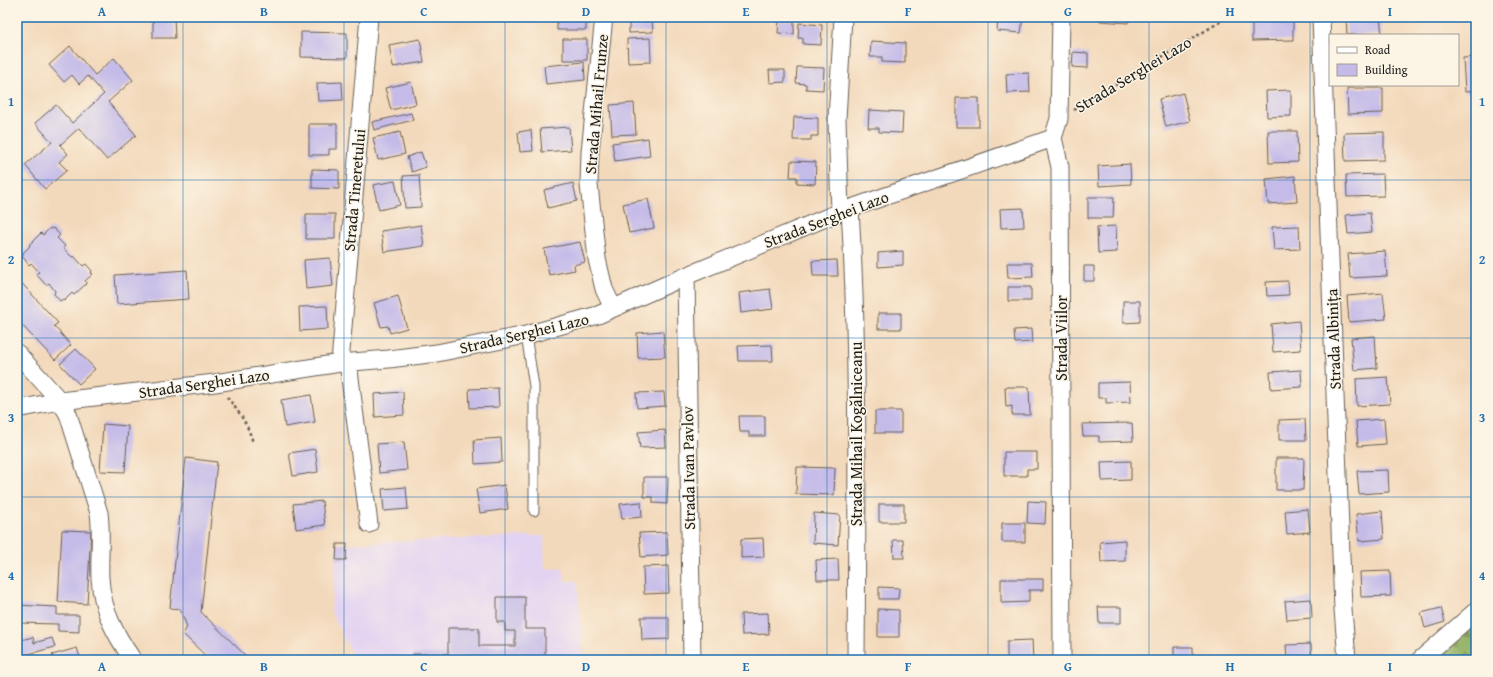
<svg xmlns="http://www.w3.org/2000/svg" width="1493" height="677" viewBox="0 0 1493 677" font-family="'Gentium Book Plus',serif">
  <style>
    .built { fill: #e3d3f2 }
    .forest { fill: url(#forest-firs); stroke: #56663f }
    .building { fill: #c5bbe9 }
    .lines { fill: none; stroke-linecap: round; stroke-linejoin: round }
    .service-casing { stroke: #675e54; stroke-width: 11 }
    .minor-casing { stroke: #675e54; stroke-width: 19 }
    .path { stroke: #675e54; stroke-width: 2.5; stroke-dasharray: 3 3; stroke-linecap: butt }
    .service { stroke: #fff; stroke-width: 9 }
    .minor { stroke: #fff; stroke-width: 17 }
    .grid { fill: none; stroke: #1f6fb2; stroke-width: 1; stroke-opacity: 0.55 }
    .labels { text-anchor: middle; dominant-baseline: central; stroke-width: 3; stroke-linejoin: round; paint-order: stroke }
    .street-label { font-size: 16px; fill: #1c1c1c; stroke: #fcf5e5 }
    .neatline { fill: none; stroke: #1f6fb2; stroke-width: 1.5 }
    .grid-label { font-size: 13px; text-anchor: middle; font-weight: bold; fill: #1f6fb2 }
  </style>
  <defs>
    <pattern id="forest-firs" width="22" height="20" patternUnits="userSpaceOnUse"><rect width="22" height="20" fill="#90b062"/><path d="M5 1l3.5 6h-7zM16 11l3.5 6h-7z" fill="#758e50"/></pattern>
  </defs>
  <rect width="100%" height="100%" fill="#fcf5e5"/>
  <filter id="ink" filterUnits="userSpaceOnUse"><feTurbulence type="fractalNoise" baseFrequency=".025" numOctaves="2"/><feDisplacementMap in="SourceGraphic" scale="8" xChannelSelector="R" yChannelSelector="G"/><feConvolveMatrix kernelMatrix="1 2 1 2 8 2 1 2 1" color-interpolation-filters="sRGB"/></filter>
  <filter id="wash" filterUnits="userSpaceOnUse"><feTurbulence type="fractalNoise" baseFrequency=".012" numOctaves="4" result="noise"/><feDisplacementMap in="SourceGraphic" scale="16" xChannelSelector="R" yChannelSelector="G"/><feGaussianBlur stdDeviation="0.9" result="paint"/><feColorMatrix in="noise" values="0 0 0 0 0 0 0 0 0 0 0 0 0 0 0 0 0 1.4 0 .05"/><feComposite in="paint" operator="in"/></filter>
  <g filter="url(#wash)">
    <rect width="100%" height="100%" fill="#f3d9bb"/>
    <path class="built" d="M524,536H544L545,569L563,568L565,581H577L584,660H355L331,612L336,560H346L347,544Z"/>
    <path class="forest" d="M1476,621V660H1431Z"/>
    <g id="blocks">
      <path class="building" d="M153,17H174L175,38H153Z
        M557,17H586V30H557Z
        M998,17H1023L1021,33L997,31Z
        M1100,17H1129L1128,23L1100,21Z
        M1252,17H1293V40L1252,41Z
        M1346,17H1380L1382,35H1347Z
        M779,20L794,21V34L778,33Z
        M652,21L653,32L629,33V22Z
        M799,23L822,25L821,45L803,44V38H798Z
        M301,32L347,33V58L301,57Z
        M650,38L651,62L628,63L627,39Z
        M420,39L424,62L393,67L389,45Z
        M563,39H587V60H563Z
        M871,41L905,43V63L882,62V57H870Z
        M70,46L95,75L114,58L133,80L108,102L136,135L107,160L79,128L60,145L68,154L59,162L67,170L45,189L25,165L52,142L35,123L56,105L72,123L104,94L88,76L79,84L72,75L64,82L49,65Z
        M1073,52L1088,53V68L1072,67Z
        M1476,57V91L1465,92L1463,58Z
        M584,62L585,80L546,84L544,66Z
        M797,67L824,68L823,90L806,89V84L796,83Z
        M769,70H785V82L770,83Z
        M1029,73L1030,92L1007,93L1006,74Z
        M342,82L343,100L318,101L317,83Z
        M411,82L416,104L391,110L385,88Z
        M1347,88H1383V113L1348,114Z
        M1291,90V116L1267,117L1266,91Z
        M1183,93L1190,121L1166,127L1159,99Z
        M956,98H979V127H956Z
        M634,103L636,134L612,135L610,105Z
        M869,110L903,112L902,133L879,132V128H868Z
        M411,113L413,120L374,130L372,122Z
        M794,117L818,118V136H811V140H793Z
        M309,124H337V149H329V155H309Z
        M569,127L571,150L542,152L540,129Z
        M531,130L533,151L520,152L518,132Z
        M1268,131H1297L1298,162L1269,163Z
        M400,132L405,154L378,160L373,138Z
        M1384,132V160L1345,161L1344,133Z
        M648,138L650,156L615,161L612,143Z
        M421,152L426,167L412,172L407,157Z
        M791,161L816,162L815,184L797,183V177H790Z
        M1130,164L1131,184L1099,186L1098,166Z
        M312,169L339,170V189L312,188Z
        M1383,174L1384,196L1347,197L1346,175Z
        M419,175L421,207L405,208L403,176Z
        M1295,176L1297,202L1268,204L1266,179Z
        M395,181L400,205L379,210L373,185Z
        M573,183L577,201L548,208L544,190Z
        M1088,197H1114L1113,218H1088Z
        M648,199L654,228L629,233L623,204Z
        M1023,208L1024,227L1001,228L1000,209Z
        M1370,213L1372,232L1348,234L1346,215Z
        M306,214H335V239H306Z
        M421,225L424,246L384,252L381,231Z
        M1116,226L1117,252L1098,253L1097,227Z
        M1299,226L1300,249L1274,250L1272,227Z
        M50,228L52,229L53,228L60,235L57,238L65,246L63,248L72,257L74,256L83,266L86,264L92,271L91,273L93,274L85,281L87,283L74,295L72,293L64,301L63,299L60,301L54,294L55,291L49,283L46,285L36,274L39,272L31,263L29,265L22,256L23,255V253L30,246L29,245L41,233L43,235Z
        M580,242L585,262L574,265L575,270L549,275L544,249Z
        M903,251V265L878,267V253Z
        M1385,251L1387,276L1350,278L1348,254Z
        M330,258L333,286L306,289L304,260Z
        M837,260L838,276H813L812,261Z
        M1007,263H1032L1033,277L1008,278Z
        M1084,266H1094V281H1084Z
        M187,270L189,299L117,304L115,275Z
        M17,278L58,323L54,326L71,345L55,360L17,320Z
        M1288,281L1289,295L1267,296L1266,282Z
        M1008,287H1031V301H1008Z
        M770,289L773,309L741,313L739,293Z
        M1383,293L1386,319L1349,322L1347,296Z
        M398,296L407,328L390,333L388,326L381,327L374,303Z
        M1123,301H1140V322L1123,323Z
        M327,306L328,329L300,331L299,307Z
        M878,313H901V329H878Z
        M1299,321L1301,350L1273,352L1271,324Z
        M1031,329L1032,342L1015,343L1014,330Z
        M663,331L665,357L638,358L637,333Z
        M1375,336L1377,368L1354,370L1351,338Z
        M772,345L773,361H739L738,346Z
        M76,349L95,369L79,384L60,364Z
        M1301,370L1302,387L1271,389L1270,372Z
        M1388,377L1390,404L1357,406L1356,379Z
        M1130,382L1131,402L1106,403V398H1098V383Z
        M1005,387H1029L1030,415H1012V406L1006,407Z
        M498,388L499,407L470,408L469,389Z
        M403,392L404,415L375,417L374,394Z
        M664,392L665,406L637,408L636,393Z
        M311,395L315,422L285,427L281,400Z
        M875,411H901V433H875Z
        M739,416H765V436H749V432H740Z
        M1305,419L1306,440H1279V420Z
        M1384,419L1386,444L1358,446L1356,421Z
        M1132,423L1133,441L1099,442V436H1083L1082,424Z
        M103,424L128,426L125,472L100,471Z
        M665,430L666,447L640,448L638,432Z
        M501,438L502,462L475,464L474,440Z
        M404,442L407,470L379,473L377,444Z
        M315,449L318,472L293,476L289,453Z
        M1004,452H1037V469H1027V476H1004Z
        M186,458L217,462L201,612L250,660H210L183,634L187,627L180,609L170,608Z
        M1276,458H1304L1303,490H1276Z
        M1131,461V480L1102,481L1101,462Z
        M797,467L835,468L834,495L796,494Z
        M1388,470L1389,492L1359,494L1357,471Z
        M644,477H668L667,504L653,503V497H644Z
        M505,485L508,509L480,513L476,489Z
        M406,487L408,509L384,511L382,489Z
        M322,501L325,525L296,529L293,504Z
        M1028,501L1046,502L1045,524L1027,523Z
        M641,502L642,517L622,519L620,504Z
        M879,504H904V522H879Z
        M1308,509L1310,532L1287,534L1285,511Z
        M1382,511L1384,539L1359,541L1356,514Z
        M814,513L840,515L838,545L813,543Z
        M1002,523H1025V542H1002Z
        M62,530L91,531L87,604L58,602Z
        M667,532L668,555L641,557L639,533Z
        M763,538L764,557L741,558V539Z
        M893,540H903L904,558H894Z
        M1125,540V561L1101,562L1100,542Z
        M337,544H347L346,560H336Z
        M838,559L839,580H817L816,560Z
        M668,566L669,593L644,594L643,567Z
        M1390,571L1391,596L1361,597L1360,572Z
        M1001,579H1043V590H1029V602L1001,603Z
        M879,587L899,588L898,599H879Z
        M497,597H525V629H545V660H481V657H448V660H413V654H448V628H479V646H515V631H505V622H497Z
        M1311,599L1312,618L1287,620L1285,601Z
        M17,605L57,607V615H79V632L58,631V624L17,623Z
        M1098,607H1121V623H1099Z
        M1441,608L1445,622L1425,628L1421,613Z
        M878,609L899,610V637H878Z
        M768,613L769,634L742,635L741,614Z
        M641,617H669V639L642,640Z
        M33,637L34,643L52,638L55,647L17,657V641Z
        M1032,640L1033,660H1007V641Z
        M1311,644L1312,660H1287L1286,645Z
        M1174,647H1193V660H1174Z
        M77,648L81,660H54L52,655Z"/>
    </g>
  </g>
  <g filter="url(#ink)">
    <use href="#blocks" fill-opacity="0" stroke="#675e54" stroke-width="1"/>
    <g class="lines">
      <defs>
        <path id="service" d="M526,335L534,386V511"/>
        <path id="minor" d="M604,17L590,152L589,185L597,259L604,289L613,308
          M1061,17L1059,119L1053,138L1060,167L1062,660
          M1321,17L1343,609L1347,660
          M850,209C859,359 857,510 856,660
          M840,212L837,119L843,17
          M686,276L692,660
          M17,353L60,401L68,414L99,513C102,535 99,557 100,578C102,611 115,634 133,660
          M340,363L369,17
          M348,363L369,524
          M17,409L60,401L215,383L340,363L389,359L437,353L526,335L598,315L686,276L840,212L1053,138
          M1420,660L1476,611"/>
      </defs>
      <use href="#service" class="service-casing"/>
      <use href="#minor" class="minor-casing"/>
      <path class="path" d="M1074,110L1228,17
        M227,397C239,412 248,424 253,443"/>
      <use href="#service" class="service"/>
      <use href="#minor" class="minor"/>
    </g>
  </g>
  <path class="grid" d="M183,17V660M344,17V660M505,17V660M666,17V660M827,17V660M988,17V660M1149,17V660M1310,17V660M17,180H1476M17,338H1476M17,497H1476"/>
  <g class="labels">
    <g class="street-label">
      <text transform="translate(1133 74) rotate(-31)">Strada Serghei Lazo</text>
      <text transform="translate(596 104) rotate(-85)">Strada Mihail Frunze</text>
      <text transform="translate(354 190) rotate(-85)">Strada Tineretului</text>
      <text transform="translate(826 219) rotate(-21)">Strada Serghei Lazo</text>
      <text transform="translate(524 333) rotate(-13)">Strada Serghei Lazo</text>
      <text transform="translate(1061 338) rotate(-90)">Strada Viilor</text>
      <text transform="translate(1333 339) rotate(-92)">Strada Albinița</text>
      <text transform="translate(204 383) rotate(-8)">Strada Serghei Lazo</text>
      <text transform="translate(856 434) rotate(-90)">Strada Mihail Kogălniceanu</text>
      <text transform="translate(688 468) rotate(-91)">Strada Ivan Pavlov</text>
    </g>
  </g>
  <rect width="1493" height="677" fill="none" stroke="#fcf5e5" stroke-width="44"/>
  <rect x="1329" y="34" width="130" height="52" fill="#fcf5e5" stroke="#a29e95"/>
  <rect x="1337" y="47" width="20" height="6" fill="#ffffff" stroke="#a29e95"/>
  <text x="1365" y="54" font-size="12" fill="#1c1c1c">Road</text>
  <rect x="1337" y="64" width="20" height="12" fill="#c5bbe9" stroke="#a29e95"/>
  <text x="1365" y="74" font-size="12" fill="#1c1c1c">Building</text>
  <rect x="22" y="22" width="1449" height="633" class="neatline"/>
  <g class="grid-label">
    <text x="102" y="16">A</text>
    <text x="264" y="16">B</text>
    <text x="424" y="16">C</text>
    <text x="586" y="16">D</text>
    <text x="746" y="16">E</text>
    <text x="908" y="16">F</text>
    <text x="1068" y="16">G</text>
    <text x="1230" y="16">H</text>
    <text x="1390" y="16">I</text>
    <text x="11" y="106">1</text>
    <text x="1482" y="106">1</text>
    <text x="11" y="264">2</text>
    <text x="1482" y="264">2</text>
    <text x="11" y="422">3</text>
    <text x="1482" y="422">3</text>
    <text x="11" y="580">4</text>
    <text x="1482" y="580">4</text>
    <text x="102" y="671">A</text>
    <text x="264" y="671">B</text>
    <text x="424" y="671">C</text>
    <text x="586" y="671">D</text>
    <text x="746" y="671">E</text>
    <text x="908" y="671">F</text>
    <text x="1068" y="671">G</text>
    <text x="1230" y="671">H</text>
    <text x="1390" y="671">I</text>
  </g>
</svg>
